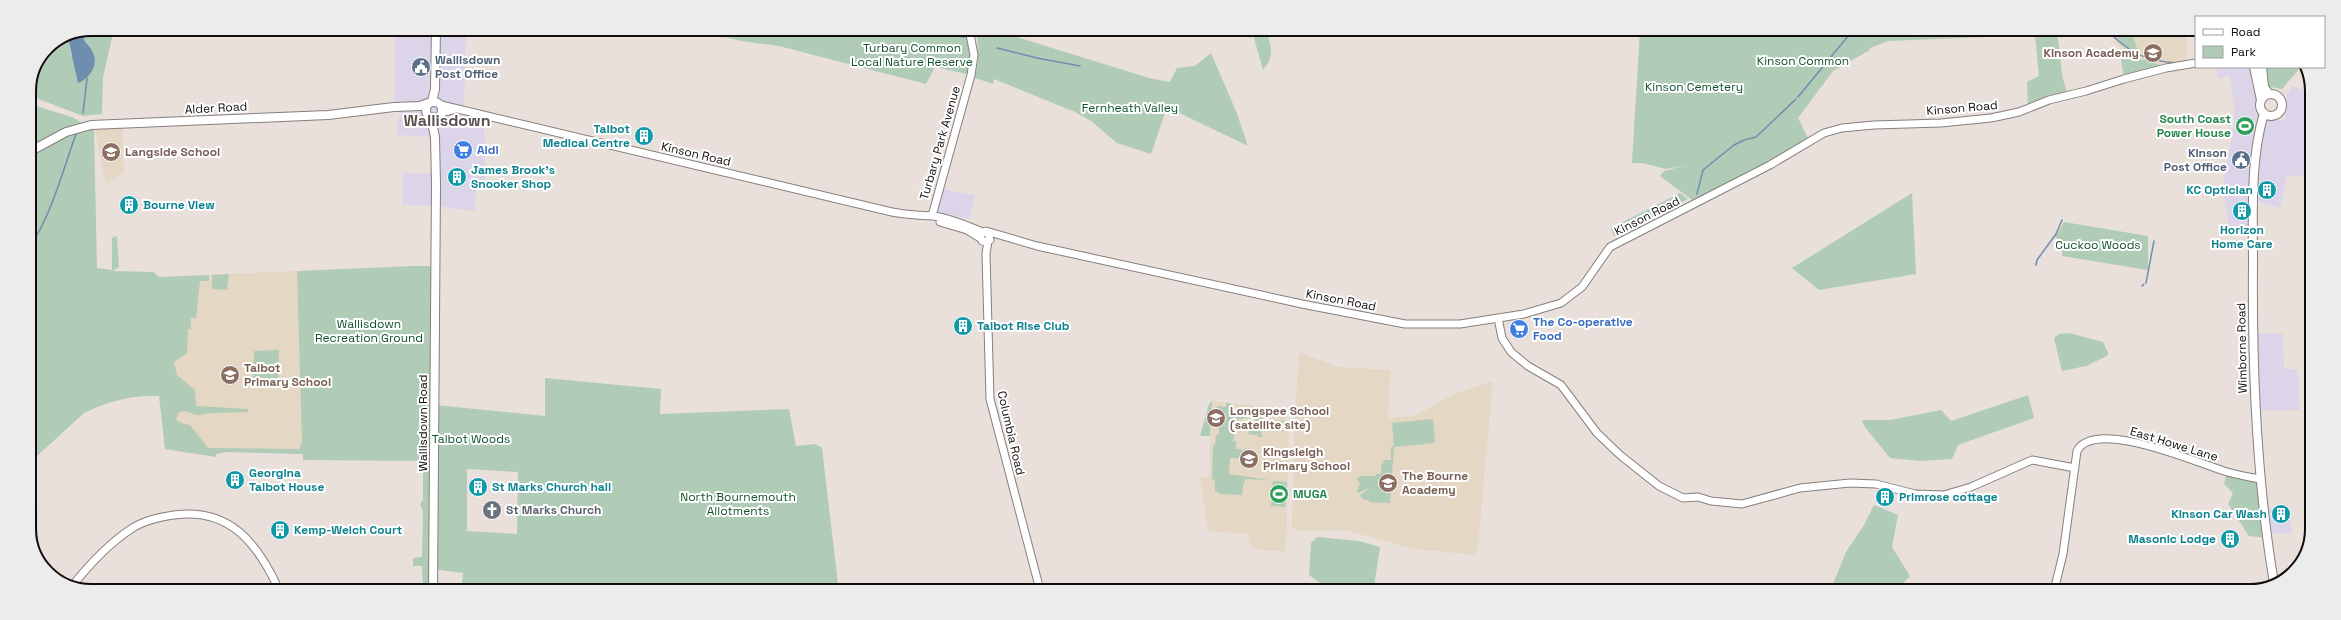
<svg xmlns="http://www.w3.org/2000/svg" width="2341" height="620" viewBox="0 0 2341 620" font-family="'Space Grotesk',sans-serif">
  <style>
    .commercial { fill: #dcd4e9 }
    .education { fill: #e4d7c3 }
    .green { fill: #b0cbb6; fill-rule: evenodd }
    .water { fill: #6e8eaf }
    .lines { fill: none; stroke-linecap: round; stroke-linejoin: round }
    .stream { stroke: #6e8eaf; stroke-width: 1.5 }
    .secondary-casing { stroke: #877f7c; stroke-width: 9 }
    .primary-casing { stroke: #877f7c; stroke-width: 10 }
    .secondary { stroke: #fff; stroke-width: 7 }
    .primary { stroke: #fff; stroke-width: 8 }
    .labels { text-anchor: middle; dominant-baseline: central; stroke-width: 4; stroke-linejoin: round; paint-order: stroke }
    .park-label { font-size: 12px; fill: #11532c; stroke: #fff }
    .education-label { font-size: 12px; font-weight: bold; fill: #785e54; stroke: #fff; text-anchor: start }
    .service-label { font-size: 12px; font-weight: bold; fill: #4e5e75; stroke: #fff; text-anchor: start }
    .street-label { font-size: 12px; fill: #100d0c; stroke: #fff }
    .leisure-label { font-size: 12px; font-weight: bold; fill: #27864d; stroke: #fff; text-anchor: end }
    .culture-label { font-size: 12px; font-weight: bold; fill: #0d838f; stroke: #fff; text-anchor: start }
    .shop-label { font-size: 12px; font-weight: bold; fill: #366cbe; stroke: #fff; text-anchor: start }
    .worship-label { font-size: 12px; font-weight: bold; fill: #5b616d; stroke: #fff; text-anchor: start }
    .district-label { font-size: 16px; font-weight: bold; fill: #58504d; stroke: #fff }
    .rim { fill: none; stroke: #100d0c; stroke-width: 2 }
  </style>
  <rect width="100%" height="100%" fill="#e9e0dc"/>
  <path class="commercial" d="M395,29H450L466,33L464,111L483,116L485,147V189L476,188L475,211L435,206L403,205V173H436L435,137L397,135L398,122L403,107H394Z
    M2215,67H2253L2260,103L2252,235H2230L2223,185L2234,124V102L2229,76L2218,79Z
    M2292,86L2312,93V175L2287,176L2280,208L2256,201L2260,148L2263,119L2285,120L2287,94Z
    M939,188L975,196L969,219L943,214L932,216Z
    M2253,333L2283,334L2284,369H2297L2300,410H2255Z
    M2288,507L2292,533H2267L2264,509Z"/>
  <path class="education" d="M2105,30H2186V65L2166,68L2151,60L2121,59L2119,45L2114,42L2115,39Z
    M122,125L124,173L106,184L94,128Z
    M297,271L303,454L226,452L216,454V457L165,449L159,277Z
    M1299,352L1338,367L1391,370L1388,418L1414,416L1456,393L1493,381L1477,555L1414,549L1345,530L1297,531L1292,527L1295,415Z
    M1212,401L1286,409L1285,423H1289L1286,552L1254,549L1250,544L1249,534L1208,531L1200,478H1209Z"/>
  <path class="green" d="M91,29H114L103,77L102,114L83,116L33,97L31,93L32,83L47,47L68,38L71,56L79,36L72,37Z
    M693,29L969,30L974,55L971,75L935,67L926,84L779,46L741,41Z
    M979,30H994L1149,78L1170,82L1177,68L1195,66L1211,53L1236,111L1248,146L1167,107L1151,154L1117,143L1091,121L1075,112L994,79L993,84L975,78L978,61L977,32Z
    M1640,30H2057L2062,75L2068,96L2028,109L2027,82L2039,76L2035,35L1888,41L1870,48V50L1833,71L1798,118L1810,142L1695,204V199L1692,200L1660,176L1664,171L1687,165L1666,169L1642,163H1632Z
    M2110,30H2124L2133,36L2139,54L2125,46Z
    M1252,31L1265,30C1272,45 1275,56 1263,70Z
    M2121,59L2150,60L2165,68L2124,78Z
    M2263,67H2301L2282,89L2265,86Z
    M29,104L72,117L94,130L97,268L112,270V238L117,236L119,267L113,271L154,272L159,277L209,275V281H200L196,318H191V329H188L187,353L174,362L177,375L195,390L196,406L248,409V412L212,413L197,415L184,411L178,413L176,420L181,423L190,425L208,448L299,449L302,441L297,271L413,266H428L431,267V590H423L422,566H413V558L422,557L423,511L420,504L423,500V461L303,460V454L226,452L216,454V457L165,449L159,396C131,395 109,401 84,413L36,457L38,555L30,538L29,520Z
    M1680,193L1688,199L1614,236L1611,228Z
    M1912,193L1916,274L1819,290L1792,268Z
    M2064,222L2148,236V270L2062,256L2063,242L2055,237Z
    M229,274L227,290L212,289V275Z
    M2069,333L2103,342L2108,353L2107,356L2086,366L2062,371L2054,338L2059,334Z
    M279,350L278,381L253,380L254,351Z
    M545,378L661,389L660,414L789,409L796,446L815,444L822,448L838,584H844V590H569L533,587V590L494,588V590H482V588L462,583L463,573L433,569L435,405L545,416ZM467,469L518,472L517,534L467,531Z
    M2028,395L2034,418L1958,445L1952,459L1921,461L1890,458L1864,426L1862,420H1890L1941,410L1951,421Z
    M1212,401L1210,436H1200L1209,404Z
    M1226,403H1230L1231,413L1234,415L1262,417V420L1284,421L1282,429L1280,426L1270,425L1272,422L1265,421V424H1262L1261,434L1263,437H1258V435L1248,434L1250,428L1256,422L1254,417L1238,419L1233,441H1236V449L1243,450L1246,448L1248,452H1256V459L1230,458L1229,474L1270,480L1246,479L1243,485L1242,495L1219,494V492H1215V480L1212,479L1213,445H1215L1216,436L1219,434V425L1216,424L1217,406L1226,407Z
    M1433,419L1435,443L1394,447L1390,503L1369,502V500H1364L1360,495L1371,487L1358,493L1357,491L1360,483L1357,479L1360,476H1375L1376,474H1381V465L1383,464L1384,460H1391V447L1394,446L1392,423Z
    M2227,472L2260,479L2268,538L2249,536L2228,504L2233,493L2224,484Z
    M1273,481L1287,482L1285,507L1271,506Z
    M1874,505L1898,515L1892,547L1910,576L1898,588L1889,591H1830L1846,552L1864,525Z
    M1317,537L1359,541L1380,547L1374,586L1357,590H1329L1309,575L1311,543Z"/>
  <path class="water" d="M79,35C83,40 91,47 93,53C99,65 89,79 78,83L68,38Z"/>
  <g class="lines">
    <path class="stream" d="M927,29L964,37
      M2107,30C2129,53 2145,61 2177,63
      M82,33L84,43
      M997,48L1037,58L1080,66
      M1798,97L1853,30
      M83,113L87,78
      M1697,194L1703,170L1734,145L1744,140L1756,137L1796,99
      M29,247C50,220 64,167 76,134
      M2036,265L2037,260L2056,234L2062,220
      M2146,283L2154,241
      M2142,286L2144,284"/>
    <defs>
      <path id="secondary" d="M441,105L892,212C906,215 919,215 933,216C951,218 967,226 983,232
        M442,113L456,109
        M932,216L971,75L974,55L969,29
        M940,222L967,230L980,238
        M988,233L990,240L986,242L982,241L980,234L986,231L1037,246L1302,304L1405,324H1460L1524,314L1561,303L1582,287L1610,247L1770,165L1824,133L1842,128L1874,125L1941,123L1991,118L2019,112L2049,100L2086,91L2124,79L2166,68L2196,63
        M988,241L986,254L990,399L1040,590
        M1498,318L1502,338L1511,352L1528,366L1561,385L1597,433L1620,455L1659,486L1683,498L1698,497L1711,501L1742,504L1800,488L1850,483L1876,484L1915,494L1944,495L1971,487L2032,460L2075,468
        M72,586C89,565 108,544 131,529C144,520 160,517 174,515C230,507 258,544 279,590
        M2054,591L2063,554L2077,451C2095,417 2200,464 2227,472C2238,475 2249,477 2260,479"/>
      <path id="primary" d="M2254,67L2261,100
        M2262,67L2264,87L2269,94
        M2260 105a11 11 0 1 1 22 0a11 11 0 1 1-22 0Z
        M426 110a8 8 0 1 1 16 0a8 8 0 1 1-16 0Z
        M432,102L435,89L436,29
        M2264,113C2250,160 2253,214 2253,263C2252,370 2256,477 2274,583
        M431,117L435,137L436,184L433,590
        M29,152L66,132L91,125L328,115L394,107L420,106L431,102"/>
    </defs>
    <use href="#secondary" class="secondary-casing"/>
    <use href="#primary" class="primary-casing"/>
    <use href="#secondary" class="secondary"/>
    <use href="#primary" class="primary"/>
  </g>
  <defs>
    <symbol id="school-disc" viewBox="-11 -11 22 22"><circle r="9.5" fill="#8d6e63" stroke="#fff"/><path d="M0-5L7-2L0 1L-7-2ZM-4 1L0 2.5L4 1V4Q0 6-4 4Z" fill="#fff"/></symbol>
    <symbol id="civic-disc" viewBox="-11 -11 22 22"><circle r="9.5" fill="#5c6f8a" stroke="#fff"/><path d="M-.6-6.5H3V-4.5H.6V-3L4-1V1h2V6H-6V1h2V-1L-.6-3ZM-1.2 2.5V6h2.4V2.5Z" fill="#fff"/></symbol>
    <symbol id="stadium-disc" viewBox="-11 -11 22 22"><circle r="9.5" fill="#2e9e5b" stroke="#fff"/><path d="M0-5a6.5 5 0 1 0 0 10a6.5 5 0 1 0 0-10ZM-3.5-1.8h7v3.6h-7Z" fill="#fff"/></symbol>
    <symbol id="building-disc" viewBox="-11 -11 22 22"><circle r="9.5" fill="#0f9aa8" stroke="#fff"/><path d="M-4-6H4V6H1V3H-1V6H-4ZM-2.5-4.3h1.7v1.8h-1.7ZM.8-4.3h1.7v1.8H.8ZM-2.5-1h1.7V.8h-1.7ZM.8-1h1.7V.8H.8Z" fill="#fff"/></symbol>
    <symbol id="supermarket-disc" viewBox="-11 -11 22 22"><circle r="9.5" fill="#3f7fe0" stroke="#fff"/><path d="M-6-5.5h2.5l.6 2H6L4.5 2H-2.5L-4.4-4H-6ZM-1.5 3.2a1.3 1.3 0 1 0 .1 0ZM3 3.2a1.3 1.3 0 1 0 .1 0Z" fill="#fff"/></symbol>
    <symbol id="church-disc" viewBox="-11 -11 22 22"><circle r="9.5" fill="#6b7280" stroke="#fff"/><path d="M-1.2-6h2.4v3.5h3.3v2.4h-3.3V6h-2.4V-.1h-3.3v-2.4h3.3Z" fill="#fff"/></symbol>
  </defs>
  <g fill-rule="evenodd">
    <use href="#school-disc" x="2142" y="42" width="22" height="22"/>
    <use href="#civic-disc" x="410" y="56" width="22" height="22"/>
    <use href="#stadium-disc" x="2234" y="115" width="22" height="22"/>
    <use href="#building-disc" x="633" y="125" width="22" height="22"/>
    <use href="#supermarket-disc" x="452" y="139" width="22" height="22"/>
    <use href="#school-disc" x="100" y="141" width="22" height="22"/>
    <use href="#civic-disc" x="2230" y="149" width="22" height="22"/>
    <use href="#building-disc" x="446" y="166" width="22" height="22"/>
    <use href="#building-disc" x="2256" y="179" width="22" height="22"/>
    <use href="#building-disc" x="118" y="194" width="22" height="22"/>
    <use href="#building-disc" x="2231" y="200" width="22" height="22"/>
    <use href="#building-disc" x="952" y="315" width="22" height="22"/>
    <use href="#supermarket-disc" x="1508" y="318" width="22" height="22"/>
    <use href="#school-disc" x="219" y="364" width="22" height="22"/>
    <use href="#school-disc" x="1205" y="407" width="22" height="22"/>
    <use href="#school-disc" x="1238" y="448" width="22" height="22"/>
    <use href="#building-disc" x="224" y="469" width="22" height="22"/>
    <use href="#school-disc" x="1377" y="472" width="22" height="22"/>
    <use href="#building-disc" x="467" y="476" width="22" height="22"/>
    <use href="#stadium-disc" x="1268" y="483" width="22" height="22"/>
    <use href="#building-disc" x="1874" y="486" width="22" height="22"/>
    <use href="#church-disc" x="481" y="499" width="22" height="22"/>
    <use href="#building-disc" x="2270" y="503" width="22" height="22"/>
    <use href="#building-disc" x="269" y="519" width="22" height="22"/>
    <use href="#building-disc" x="2219" y="528" width="22" height="22"/>
  </g>
  <g class="labels">
    <g class="park-label">
      <text x="912" y="48">Turbary Common<tspan x="912" dy="14">Local Nature Reserve</tspan></text>
      <text x="1803" y="61">Kinson Common</text>
      <text x="1694" y="87">Kinson Cemetery</text>
      <text x="1130" y="108">Fernheath Valley</text>
      <text x="2098" y="245">Cuckoo Woods</text>
      <text x="369" y="324">Wallisdown<tspan x="369" dy="14">Recreation Ground</tspan></text>
      <text x="471" y="439">Talbot Woods</text>
      <text x="738" y="497">North Bournemouth<tspan x="738" dy="14">Allotments</tspan></text>
    </g>
    <g class="education-label">
      <text x="2139" y="53" text-anchor="end">Kinson Academy</text>
      <text x="125" y="152">Langside School</text>
      <text x="244" y="368">Talbot<tspan x="244" dy="14">Primary School</tspan></text>
      <text x="1230" y="411">Longspee School<tspan x="1230" dy="14">(satellite site)</tspan></text>
      <text x="1263" y="452">Kingsleigh<tspan x="1263" dy="14">Primary School</tspan></text>
      <text x="1402" y="476">The Bourne<tspan x="1402" dy="14">Academy</tspan></text>
    </g>
    <g class="service-label">
      <text x="435" y="60">Wallisdown<tspan x="435" dy="14">Post Office</tspan></text>
      <text x="2227" y="153" text-anchor="end">Kinson<tspan x="2227" dy="14">Post Office</tspan></text>
    </g>
    <g class="street-label">
      <text transform="translate(216 108) rotate(-3)">Alder Road</text>
      <text transform="translate(1962 108) rotate(-5)">Kinson Road</text>
      <text transform="translate(940 143) rotate(-74)">Turbary Park Avenue</text>
      <text transform="translate(696 154) rotate(13)">Kinson Road</text>
      <text transform="translate(1647 216) rotate(-27)">Kinson Road</text>
      <text transform="translate(1341 300) rotate(11)">Kinson Road</text>
      <text transform="translate(2242 348) rotate(-91)">Wimborne Road</text>
      <text transform="translate(423 423) rotate(-90)">Wallisdown Road</text>
      <text transform="translate(1011 433) rotate(77)">Columbia Road</text>
      <text transform="translate(2174 444) rotate(17)">East Howe Lane</text>
    </g>
    <g class="leisure-label">
      <text x="2231" y="119">South Coast<tspan x="2231" dy="14">Power House</tspan></text>
      <text x="1293" y="494" text-anchor="start">MUGA</text>
    </g>
    <g class="culture-label">
      <text x="630" y="129" text-anchor="end">Talbot<tspan x="630" dy="14">Medical Centre</tspan></text>
      <text x="471" y="170">James Brook's<tspan x="471" dy="14">Snooker Shop</tspan></text>
      <text x="2253" y="190" text-anchor="end">KC Optician</text>
      <text x="143" y="205">Bourne View</text>
      <text x="2242" y="230" text-anchor="middle">Horizon<tspan x="2242" dy="14">Home Care</tspan></text>
      <text x="977" y="326">Talbot Rise Club</text>
      <text x="249" y="473">Georgina<tspan x="249" dy="14">Talbot House</tspan></text>
      <text x="492" y="487">St Marks Church hall</text>
      <text x="1899" y="497">Primrose cottage</text>
      <text x="2267" y="514" text-anchor="end">Kinson Car Wash</text>
      <text x="294" y="530">Kemp-Welch Court</text>
      <text x="2216" y="539" text-anchor="end">Masonic Lodge</text>
    </g>
    <g class="shop-label">
      <text x="477" y="150">Aldi</text>
      <text x="1533" y="322">The Co-operative<tspan x="1533" dy="14">Food</tspan></text>
    </g>
    <g class="worship-label">
      <text x="506" y="510">St Marks Church</text>
    </g>
    <g class="district-label">
      <text x="447" y="120">Wallisdown</text>
    </g>
  </g>
  <path d="M0 0H2341V620H0ZM91 36H2250A55 55 0 0 1 2305 91V529A55 55 0 0 1 2250 584H91A55 55 0 0 1 36 529V91A55 55 0 0 1 91 36Z" fill="#ececec" fill-rule="evenodd"/>
  <path class="rim" d="M91 36H2250A55 55 0 0 1 2305 91V529A55 55 0 0 1 2250 584H91A55 55 0 0 1 36 529V91A55 55 0 0 1 91 36Z"/>
  <rect x="2195" y="16" width="130" height="52" fill="#ffffff" stroke="#9f9e9e"/>
  <rect x="2203" y="29" width="20" height="6" fill="#ffffff" stroke="#9f9e9e"/>
  <text x="2231" y="36" font-size="12" fill="#100d0c">Road</text>
  <rect x="2203" y="46" width="20" height="12" fill="#b0cbb6" stroke="#9f9e9e"/>
  <text x="2231" y="56" font-size="12" fill="#100d0c">Park</text>
</svg>
